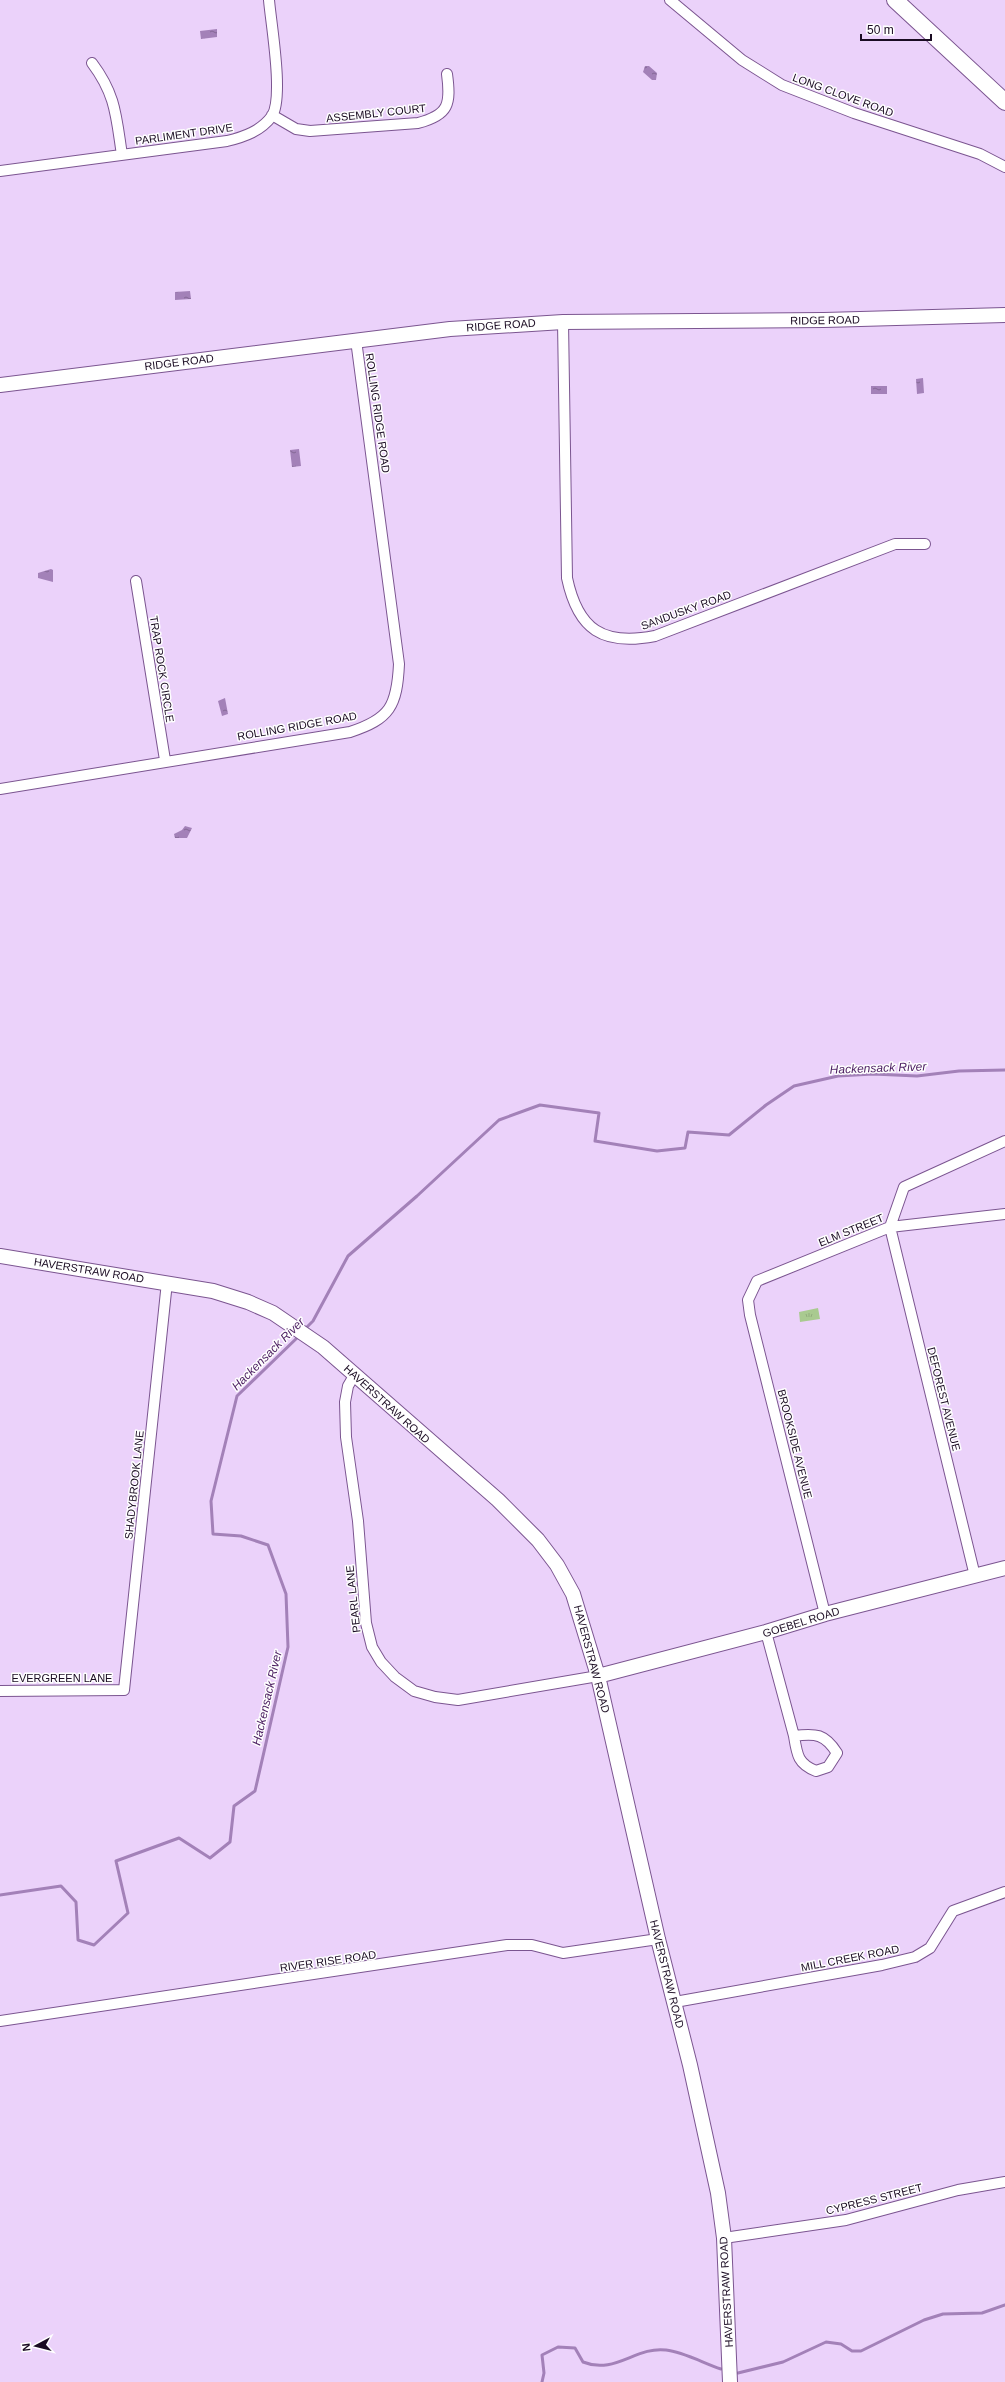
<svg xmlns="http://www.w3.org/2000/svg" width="1005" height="2382" viewBox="0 0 1005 2382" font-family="Arial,sans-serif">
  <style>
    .park { fill: url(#park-tufts) }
    .water { fill: url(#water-ripples) }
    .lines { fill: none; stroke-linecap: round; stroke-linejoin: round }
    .stream { stroke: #a381b8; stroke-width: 3 }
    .street-casing { stroke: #7b5590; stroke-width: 12 }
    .secondary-casing { stroke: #7b5590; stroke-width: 16 }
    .primary-casing { stroke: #7b5590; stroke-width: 18 }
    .street { stroke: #fff; stroke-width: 10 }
    .secondary { stroke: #fff; stroke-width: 14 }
    .primary { stroke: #fff; stroke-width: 16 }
    .labels { text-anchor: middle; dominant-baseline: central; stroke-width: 3; stroke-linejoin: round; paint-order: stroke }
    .street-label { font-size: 11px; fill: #1a0b22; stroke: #fefefe }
    .water-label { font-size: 12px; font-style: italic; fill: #4b1d61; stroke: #fefefe }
  </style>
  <defs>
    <pattern id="park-tufts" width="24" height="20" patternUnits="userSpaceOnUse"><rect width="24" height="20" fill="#a9ca90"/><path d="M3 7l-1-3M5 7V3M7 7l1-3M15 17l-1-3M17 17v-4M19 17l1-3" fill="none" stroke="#91ac7c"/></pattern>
    <pattern id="water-ripples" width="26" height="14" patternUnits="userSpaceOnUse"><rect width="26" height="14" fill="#a381b8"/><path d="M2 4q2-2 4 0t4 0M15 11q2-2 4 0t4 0" fill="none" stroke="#846895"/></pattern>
  </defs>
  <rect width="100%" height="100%" fill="#ebd2fa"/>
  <path class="park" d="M818,1308L820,1319L800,1322L799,1312Z"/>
  <path class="water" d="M217,29V37L201,39L200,31Z
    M645,66H649L657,73L656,80H652L643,72Z
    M190,291L191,299L175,300V292Z
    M923,378L924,393L917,394L916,379Z
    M871,386H887V394H871Z
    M299,449L301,466L292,467L290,450Z
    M51,569L53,570V582L38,578V573Z
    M225,698L228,714L222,716L218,701Z
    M185,826L192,828L187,838H175L174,834L182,830Z"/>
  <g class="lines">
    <path class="stream" d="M305,1329L313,1321L348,1256L417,1196L499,1120L540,1105L599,1113L595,1141L657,1151L685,1148L688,1132L729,1135L766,1105L794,1086L838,1076L873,1074L917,1076L959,1071L1005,1070
      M0,1895L61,1886L76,1902L78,1940L94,1945L128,1913L116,1861L179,1838L210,1858L230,1842L234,1806L255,1791L288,1647L286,1594L268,1545L241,1536L213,1534L211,1501L237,1396L299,1336
      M738,2373L783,2362L826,2342L841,2344L852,2351H861L924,2320L943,2314L982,2313L1005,2305
      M542,2382L544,2373L542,2355L558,2347L575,2348L583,2362C615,2375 636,2346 666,2350C684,2352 703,2363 721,2369"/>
    <defs>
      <path id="street" d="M670,0L742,60L782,85L854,113L980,154L1005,167
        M92,63C116,95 116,116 122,155
        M272,115L296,129L310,131L418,123C449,115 451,104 447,74
        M0,171L227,141C244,137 261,131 272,116C284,97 271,24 269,0
        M563,322L567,578C578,630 603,646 655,636L895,544H925
        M136,581L165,760
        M0,789L350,732C390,719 397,706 399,664L356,340
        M355,1374L348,1386L345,1402L346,1437L358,1521L366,1623L372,1647L381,1662L395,1677L414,1691L435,1697L458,1700L598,1676
        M975,1576L890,1227L904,1187L1005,1141
        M825,1614L750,1315L748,1300L757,1281L890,1227L1005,1214
        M766,1632L794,1736C797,1755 798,1764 816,1771L828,1767L837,1753C825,1734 816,1733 794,1736
        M0,1691L124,1690L167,1282
        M675,2002L882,1965L915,1957L930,1948L953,1911L1005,1892
        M0,2021L507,1945H532L563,1953L658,1939
        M724,2238L846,2220L958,2190L1005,2182"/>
      <path id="secondary" d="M0,385L450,329L563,322L824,320L1005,315
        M0,1256L213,1291L248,1302L273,1313L323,1347L498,1500L538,1540L557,1565L573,1594L598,1676L658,1939L690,2065L718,2193L724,2238L730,2382
        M598,1676L766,1632L825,1614L1005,1568"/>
      <path id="primary" d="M895,0L1005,102"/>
    </defs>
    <use href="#street" class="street-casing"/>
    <use href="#secondary" class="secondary-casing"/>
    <use href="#primary" class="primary-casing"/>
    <use href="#street" class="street"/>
    <use href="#secondary" class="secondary"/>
    <use href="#primary" class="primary"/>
  </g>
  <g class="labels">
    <g class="street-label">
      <text transform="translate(843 95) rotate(20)">LONG CLOVE ROAD</text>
      <text transform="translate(376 113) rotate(-6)">ASSEMBLY COURT</text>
      <text transform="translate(184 134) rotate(-8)">PARLIMENT DRIVE</text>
      <text transform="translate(825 320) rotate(-1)">RIDGE ROAD</text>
      <text transform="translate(501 325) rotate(-4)">RIDGE ROAD</text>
      <text transform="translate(179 362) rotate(-7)">RIDGE ROAD</text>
      <text transform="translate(378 413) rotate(82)">ROLLING RIDGE ROAD</text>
      <text transform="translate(686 610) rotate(-20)">SANDUSKY ROAD</text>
      <text transform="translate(162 669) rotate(81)">TRAP ROCK CIRCLE</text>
      <text transform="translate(297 726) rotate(-10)">ROLLING RIDGE ROAD</text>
      <text transform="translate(851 1230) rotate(-22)">ELM STREET</text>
      <text transform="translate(89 1270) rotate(9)">HAVERSTRAW ROAD</text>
      <text transform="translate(944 1399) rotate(76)">DEFOREST AVENUE</text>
      <text transform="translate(387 1404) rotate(42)">HAVERSTRAW ROAD</text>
      <text transform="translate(795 1444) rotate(76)">BROOKSIDE AVENUE</text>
      <text transform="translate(134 1485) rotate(-84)">SHADYBROOK LANE</text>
      <text transform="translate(353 1599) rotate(-96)">PEARL LANE</text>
      <text transform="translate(801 1622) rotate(-17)">GOEBEL ROAD</text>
      <text transform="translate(592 1659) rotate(75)">HAVERSTRAW ROAD</text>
      <text x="62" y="1678">EVERGREEN LANE</text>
      <text transform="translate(850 1958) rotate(-11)">MILL CREEK ROAD</text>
      <text transform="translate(328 1961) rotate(-8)">RIVER RISE ROAD</text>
      <text transform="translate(667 1974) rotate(76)">HAVERSTRAW ROAD</text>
      <text transform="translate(874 2199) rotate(-14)">CYPRESS STREET</text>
      <text transform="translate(726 2292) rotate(-93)">HAVERSTRAW ROAD</text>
    </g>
    <g class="water-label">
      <text transform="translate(878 1068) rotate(-2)">Hackensack River</text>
      <text transform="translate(268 1354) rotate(-45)">Hackensack River</text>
      <text transform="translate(267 1698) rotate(-77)">Hackensack River</text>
    </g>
  </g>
  <g transform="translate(36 2346) rotate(263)" stroke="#fefefe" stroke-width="3" paint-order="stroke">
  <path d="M0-3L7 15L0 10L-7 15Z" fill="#1a0b22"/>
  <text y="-6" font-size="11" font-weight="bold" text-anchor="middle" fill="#1a0b22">N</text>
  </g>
  <path d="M861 34v6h70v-6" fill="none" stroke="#1a0b22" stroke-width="2"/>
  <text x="867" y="34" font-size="12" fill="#1a0b22" stroke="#fefefe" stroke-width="3" paint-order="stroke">50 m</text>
</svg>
